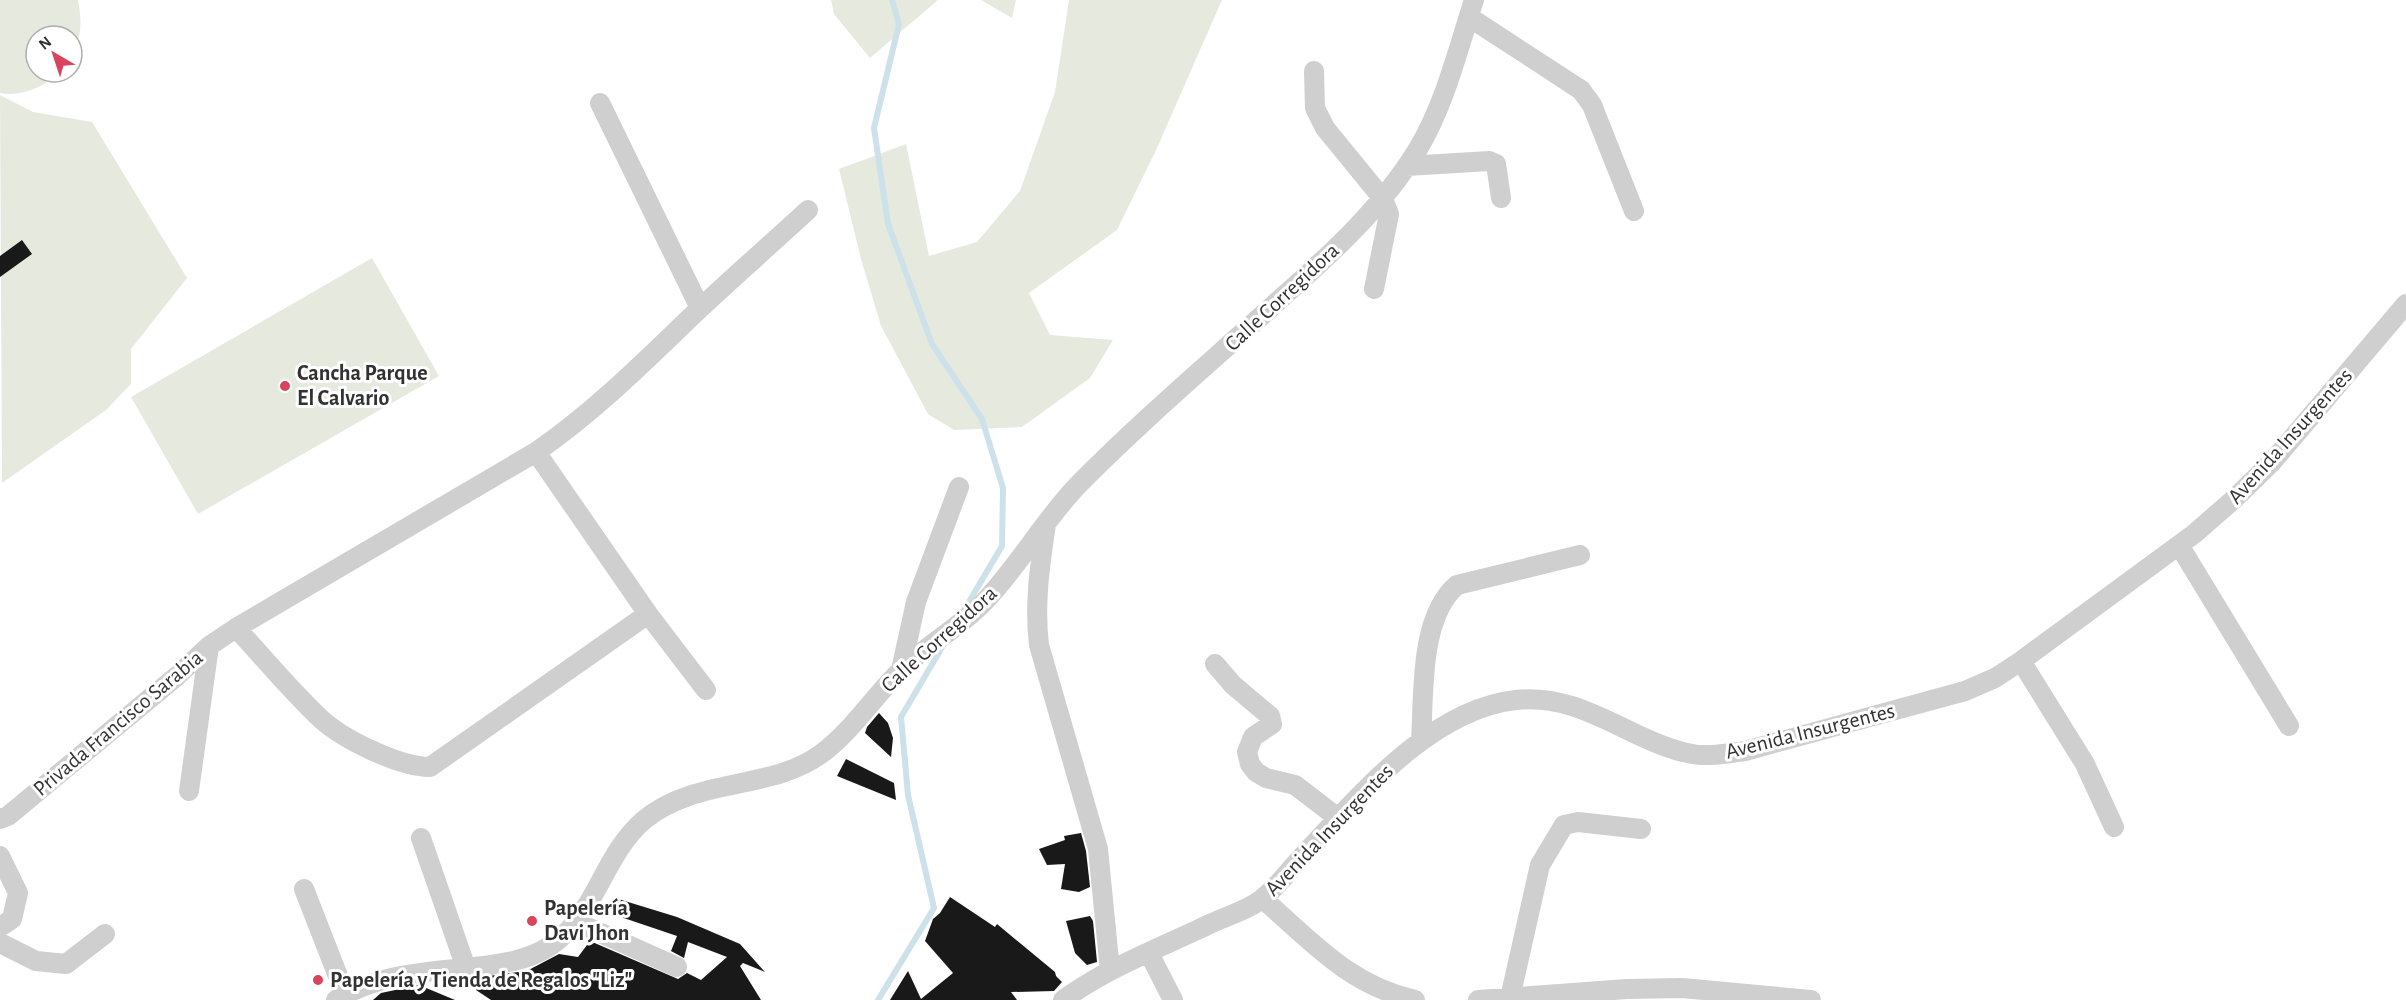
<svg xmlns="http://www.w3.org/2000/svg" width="2406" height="1000" viewBox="0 0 2406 1000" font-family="'Alegreya Sans',sans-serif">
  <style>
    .green { fill: #e6eade }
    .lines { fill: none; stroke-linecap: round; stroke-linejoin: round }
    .stream { stroke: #cce1e9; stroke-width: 6 }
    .building { fill: #191919 }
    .minor { stroke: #cfcfcf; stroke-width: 20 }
    .poi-dot { fill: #d9435d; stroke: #fff; stroke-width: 2 }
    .labels { text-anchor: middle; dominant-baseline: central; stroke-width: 6; stroke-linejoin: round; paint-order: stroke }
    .street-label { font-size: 22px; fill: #323232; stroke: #fff }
    .poi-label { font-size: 22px; font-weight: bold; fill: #323232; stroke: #fff; text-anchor: start }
  </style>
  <rect width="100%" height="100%" fill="#fff"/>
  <path class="green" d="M0,0H78C82,21 82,37 72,56V36H36V72H60C45,87 21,97 0,93Z
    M831,0H938L870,58L834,14Z
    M981,0H1016L1012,18Z
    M1069,0H1222L1157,148L1117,230L1029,293L1050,335L1113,340L1090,378L1022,427L954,430L928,414L881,326L861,259L839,169L906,144L929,256L977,242L1020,191L1055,92Z
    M0,95L33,112L92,122L187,278L131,349V384L106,410L2,483Z
    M372,258L439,376L198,514L131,397Z"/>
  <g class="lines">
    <path class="stream" d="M892,0L899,24L874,128L888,224L932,344L982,419L1003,488L1002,546L963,612
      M878,1000L934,908L908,795L901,717L944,644"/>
  </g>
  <path class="building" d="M22,240L32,254L0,277V256Z
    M879,713L888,723L893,738L891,757L865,733L867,727Z
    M846,759L894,783L896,800L837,776Z
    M1081,833L1086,851L1090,887L1079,892L1061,889L1065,864L1047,865L1039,849L1065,840L1064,836Z
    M950,897L995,927L997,924L1055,972L1056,976L1062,982L1054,991L1011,992L1017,1000H890L908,971L921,999L953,973L925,941L933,919L940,913Z
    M615,898L677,917L740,944L765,972L743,963L740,966L761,1000H491L461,980L518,972L521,974L559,954L578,957L590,941L678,979L687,973L701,980L727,957L688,942L684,958L671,951L677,936L606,912Z
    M1090,916L1093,921L1097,962L1087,965L1075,953L1066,921Z
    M419,985L455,1000H373L381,993Z"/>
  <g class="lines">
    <path class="minor" d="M1469,17L1581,90L1592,105L1634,211
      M1314,71L1315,108L1325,128L1383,199L1389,214L1374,289
      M600,103L700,308
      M1407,166L1489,161L1496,164L1501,198
      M536,452L648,614L706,690
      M1046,524C1040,565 1034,604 1039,645L1098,849L1110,971
      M2179,545L2289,726
      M236,628C264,658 291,691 321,719C344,740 400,767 430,767L648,614
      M2021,661L2085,764L2114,827
      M1215,664L1233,685L1270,716L1272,724L1253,737L1247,752L1250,764L1256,772L1266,778L1295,785L1338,818
      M901,670L916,602L959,487
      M1421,741C1424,695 1419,617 1457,585L1580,555
      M189,791L209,646
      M0,819L8,816L177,676L209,646L236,628L536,452C594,412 643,363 694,314C731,279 770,245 808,210
      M421,838L466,968
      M0,856L18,893L12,919L0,927
      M304,889L345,994
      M1263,899C1312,942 1349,985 1415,1000
      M576,922L677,967
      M0,943L36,961L66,964L105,934
      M1149,953L1173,1000
      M1510,998L1540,865L1564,825L1578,822L1641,829
      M336,1000C377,974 426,972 474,967C500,964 527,961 550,946C596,916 602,856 644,820C696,777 770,791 821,754C851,732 872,699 898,673C924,646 958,629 984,602C1019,566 1043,521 1079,484C1142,420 1212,361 1278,301C1330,255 1382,208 1418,149C1445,104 1458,49 1474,0
      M1063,1000C1108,967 1162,947 1212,923C1227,916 1253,908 1264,897C1277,887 1287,873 1298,861C1355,801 1429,709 1516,700C1580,693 1625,737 1683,752C1704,758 1724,754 1745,751L1965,691L1995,678L2021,661L2194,534L2233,500L2272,462L2406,304
      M1478,1000L1627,989L1682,988L1811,1000"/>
  </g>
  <g class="poi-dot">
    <circle cx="285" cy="386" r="6"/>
    <circle cx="532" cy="921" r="6"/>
    <circle cx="318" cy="980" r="6"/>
  </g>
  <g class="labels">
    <g class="street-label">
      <text transform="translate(1282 297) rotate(-43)">Calle Corregidora</text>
      <text transform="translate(2290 436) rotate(-48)">Avenida Insurgentes</text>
      <text transform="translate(939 639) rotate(-42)">Calle Corregidora</text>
      <text transform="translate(118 723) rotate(-40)">Privada Francisco Sarabia</text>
      <text transform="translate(1810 731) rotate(-14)">Avenida Insurgentes</text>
      <text transform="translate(1329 830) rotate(-46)">Avenida Insurgentes</text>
    </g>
    <g class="poi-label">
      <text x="297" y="373">Cancha Parque<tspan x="297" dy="25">El Calvario</tspan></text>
      <text x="544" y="908">Papelería<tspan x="544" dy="25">Davi Jhon</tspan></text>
      <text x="330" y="980">Papelería y Tienda de Regalos "Liz"</text>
    </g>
  </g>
  <g transform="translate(54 54) rotate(321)"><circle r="28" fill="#ffffff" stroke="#adadad" stroke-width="1.5"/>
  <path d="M0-4.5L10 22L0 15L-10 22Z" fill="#d9435d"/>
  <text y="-9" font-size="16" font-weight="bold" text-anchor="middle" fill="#323232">N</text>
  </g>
</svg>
